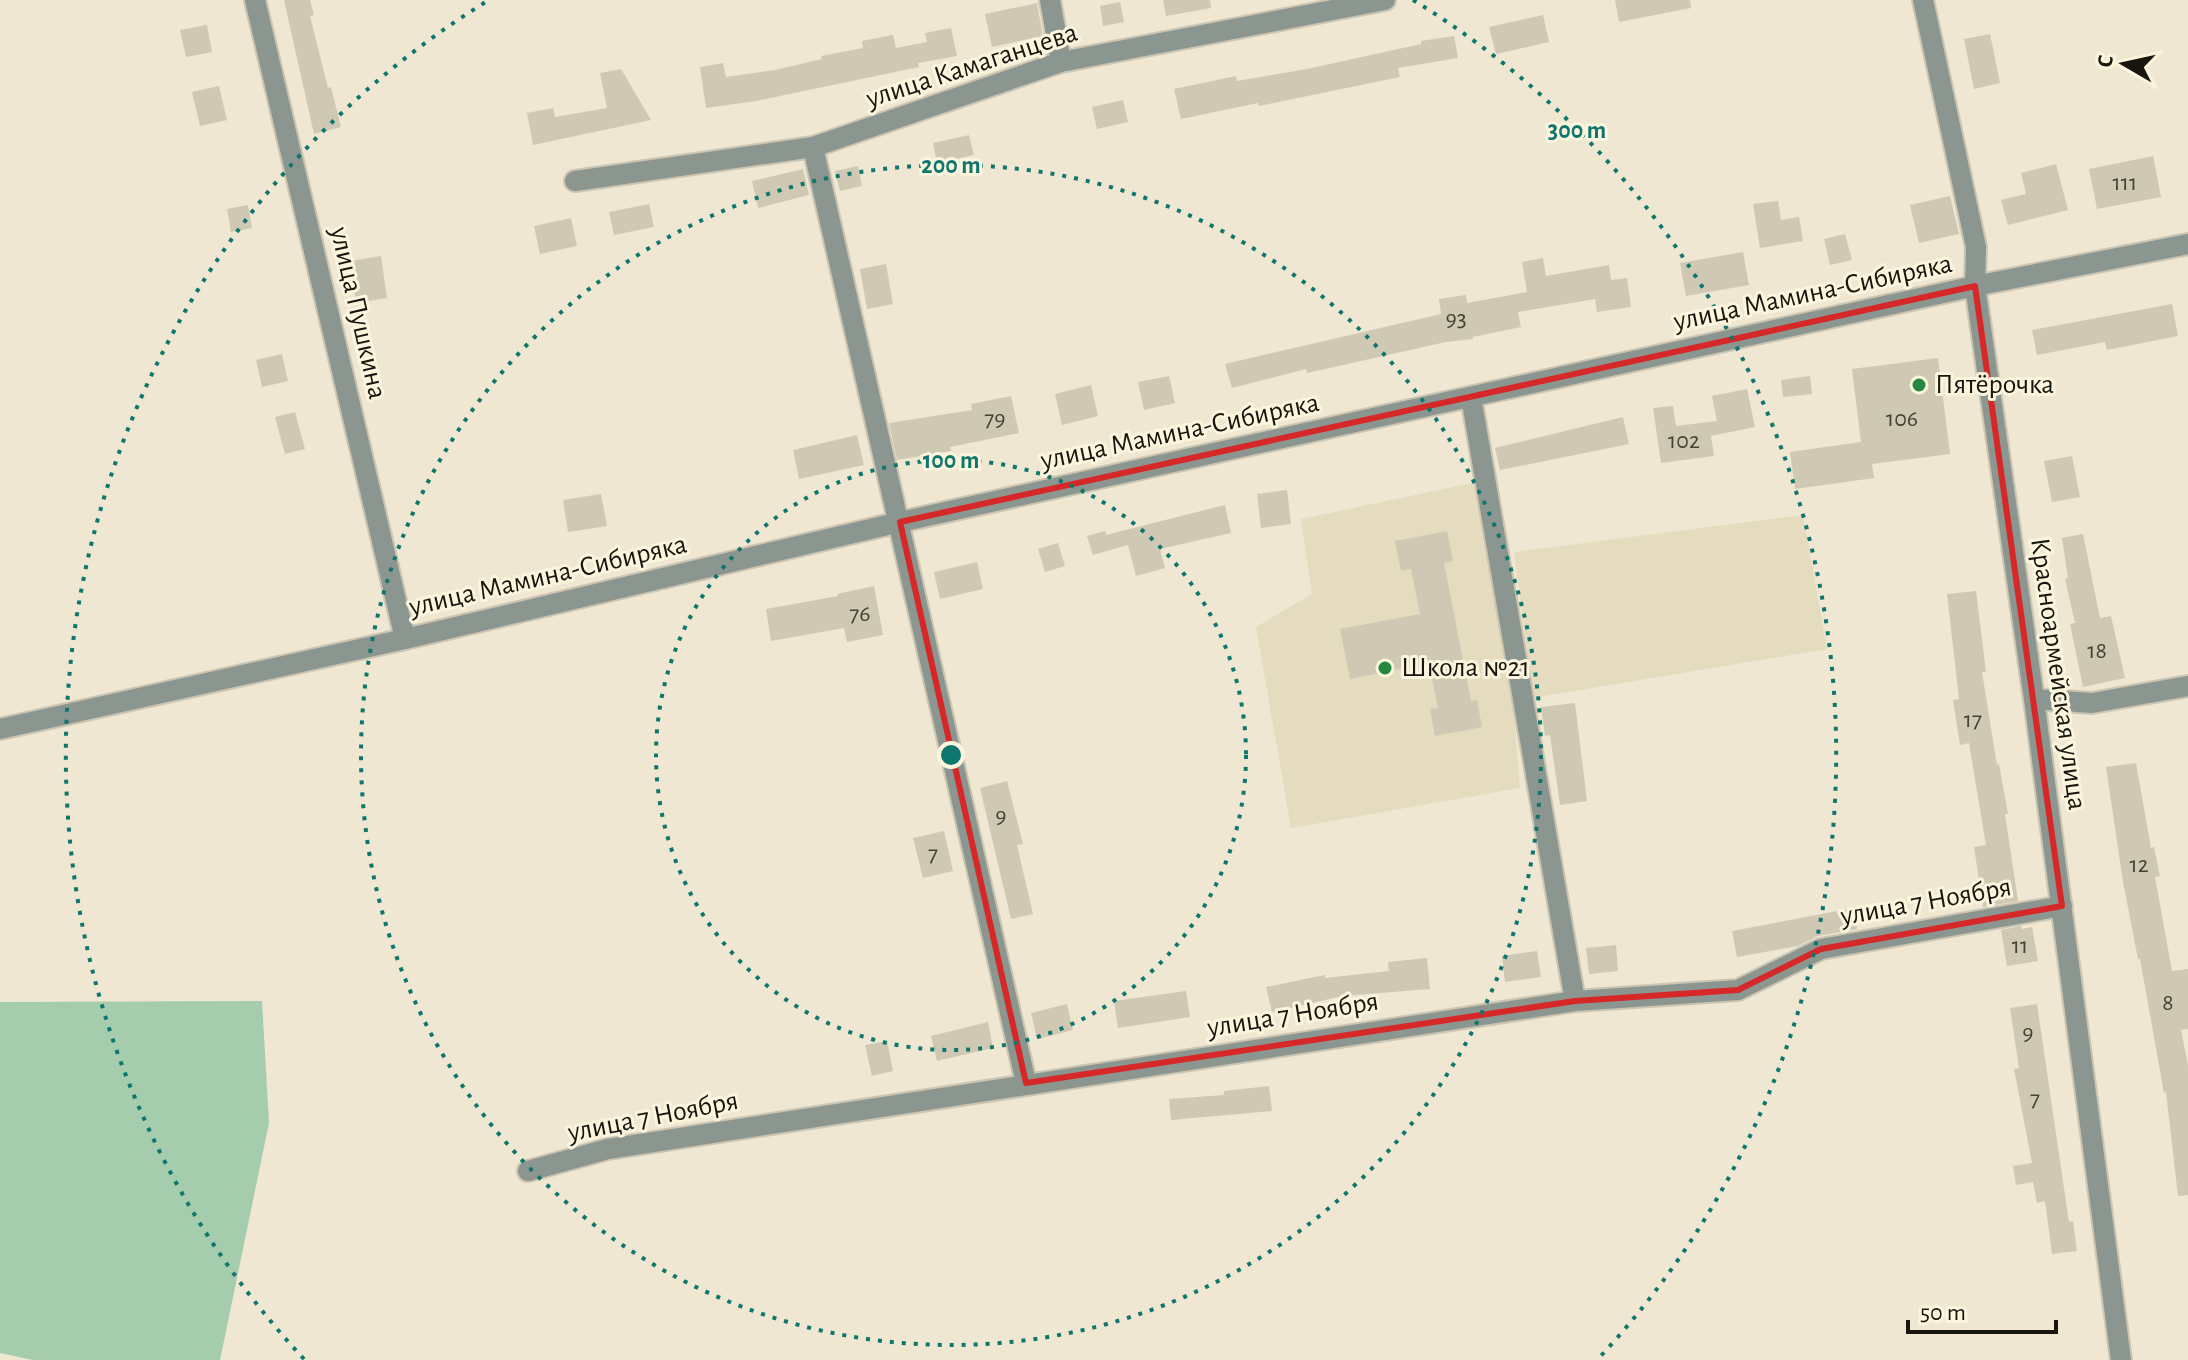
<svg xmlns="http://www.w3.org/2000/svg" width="2188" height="1360" viewBox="0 0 2188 1360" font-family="'Alegreya Sans',sans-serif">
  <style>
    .built { fill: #e5dbbe }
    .green { fill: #a5ccad }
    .building { fill: #cfc8b3 }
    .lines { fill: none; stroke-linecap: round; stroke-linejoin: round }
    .minor-casing { stroke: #ccc5b2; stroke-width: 24 }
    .tertiary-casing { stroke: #ccc5b2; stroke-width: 24 }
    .minor { stroke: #8c9690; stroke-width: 20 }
    .tertiary { stroke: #8c9690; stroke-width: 20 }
    .marked { fill: none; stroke: #d62828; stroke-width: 6; stroke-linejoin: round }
    .ring { fill: none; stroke: #0f766e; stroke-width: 4; stroke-dasharray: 4 8 }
    .poi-dot { fill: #24893e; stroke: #fcf5de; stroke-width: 3 }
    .labels { text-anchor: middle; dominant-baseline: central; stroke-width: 6; stroke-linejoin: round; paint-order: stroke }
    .number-label { font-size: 24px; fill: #454236 }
    .street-label { font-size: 28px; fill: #17150d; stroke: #fcf5de }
    .poi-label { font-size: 28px; fill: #17150d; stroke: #fcf5de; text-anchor: start }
    .centre { fill: #0f766e; stroke: #fcf5de; stroke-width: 4 }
    .ring-label { font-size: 24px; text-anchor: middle; font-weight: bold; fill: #0f766e; stroke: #fcf5de; stroke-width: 6; stroke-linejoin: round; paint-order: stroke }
  </style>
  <rect width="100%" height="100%" fill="#efe7d1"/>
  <path class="built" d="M1477,482L1513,704L1520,788L1291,828L1256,627L1312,594L1301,519Z
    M1803,515L1827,649L1533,698L1514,552Z"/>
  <path class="green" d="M262,1001L269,1123L220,1360H33L0,1353V1002Z"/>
  <path class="building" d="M284,0H310L314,15L310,16L328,88L331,87L341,127L314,134Z
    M1163,0H1210L1211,8L1166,16Z
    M1615,0H1690L1691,8L1619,22Z
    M1120,2L1124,22L1103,26L1100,6Z
    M1037,3L1043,36L992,47L985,14Z
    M1543,15L1549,42L1496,54L1489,27Z
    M207,25L212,52L186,57L180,30Z
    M951,28L957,56L918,63L919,67L756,101L706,108L700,67L723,63L726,77L775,70L822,59L821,56L863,48L862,41L893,35L896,48L927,42L925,33Z
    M1990,34L2000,83L1974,89L1964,39Z
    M1454,36L1458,58L1398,68L1400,77L1259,106L1258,103L1181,119L1174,89L1236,76L1237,81L1307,69L1421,44V41Z
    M621,69L651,120L533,145L527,113L553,108L555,117L607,108L600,73Z
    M219,86L227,120L200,126L192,92Z
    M1123,100L1128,122L1097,129L1092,107Z
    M969,135L974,155L937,163L933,143Z
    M2153,156L2161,197L2097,209L2089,169Z
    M2056,164L2068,210L2008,225L2001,200L2026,194L2021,173Z
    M858,166L862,186L840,191L835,171Z
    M803,169L809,195L758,208L752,181Z
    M1950,196L1959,234L1919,243L1910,205Z
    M1778,201L1781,220L1799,217L1803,241L1760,248L1753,204Z
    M649,204L654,227L614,235L609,212Z
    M248,205L252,228L231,232L227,209Z
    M571,218L577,246L540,254L534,226Z
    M1845,234L1852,260L1830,265L1824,239Z
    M1743,252L1749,285L1686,296L1680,263Z
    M381,256L387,298L356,303L350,261Z
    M1543,258L1546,276L1609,265L1611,280L1627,278L1631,307L1597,312L1595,299L1518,312L1521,327L1473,337V339L1446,342L1307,373L1306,369L1232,388L1225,364L1441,314L1439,299L1466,295L1467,303L1527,292L1522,262Z
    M886,264L893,304L867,309L860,269Z
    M2172,304L2178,336L2107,350L2105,342L2037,355L2032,330Z
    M282,354L288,381L262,387L256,360Z
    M1938,358L1950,454L1872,464L1874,478L1795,489L1790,452L1861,442L1852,369Z
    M1169,376L1175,403L1144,410L1138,382Z
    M1810,376L1812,394L1783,397L1781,380Z
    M1091,385L1098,416L1062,425L1055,394Z
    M1747,389L1755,427L1711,436L1714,456L1661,463L1653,408L1673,406L1676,426L1717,421L1712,396Z
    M1011,396L1019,433L950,447L951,451L897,460L889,423L972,410L971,404Z
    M295,412L305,449L285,454L275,417Z
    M1623,417L1629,444L1500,470L1495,448Z
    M857,435L864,465L799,479L793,450Z
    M2072,456L2080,497L2052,502L2044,461Z
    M1287,490L1291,524L1261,528L1257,494Z
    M601,494L607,526L568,532L563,500Z
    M1225,505L1231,533L1160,549L1165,568L1136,576L1128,545L1093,555L1087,536L1105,531L1106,535Z
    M1447,531L1453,561L1444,563L1471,701L1477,700L1482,727L1435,736L1430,709L1438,708L1429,663L1350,679L1340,629L1420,614L1411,569L1401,571L1395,541Z
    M2083,534L2100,618L2111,616L2125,678L2083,687L2070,624L2075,623L2065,579L2068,578L2062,538Z
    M1058,543L1065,566L1045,572L1038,549Z
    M977,562L983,589L940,599L934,572Z
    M874,586L883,635L847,642L844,628L771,641L766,609L838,596L837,594Z
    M1976,591L1986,672H1982L1997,765L1999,764L2008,814H2005L2018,901L1983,907L1974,847L1986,845L1969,743L1960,745L1953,700L1959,699L1947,594Z
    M1575,703L1587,801L1560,805L1550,735L1545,736L1541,707Z
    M2136,763L2151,848L2154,847L2160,876L2155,877L2172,971L2188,969V1029L2181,1030L2188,1065V1195L2178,1196L2166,1092L2164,1093L2140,959H2138L2123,882L2106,767Z
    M1007,781L1023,844L1017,845L1033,914L1011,919L980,788Z
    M944,831L953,871L923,878L913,838Z
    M1853,908L1857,929L1818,936L1798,946L1737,957L1732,931Z
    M2021,926L2022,929L2032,927L2038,961L2007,966L2001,930Z
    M1616,945L1618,971L1589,974L1586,948Z
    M1537,951L1541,977L1505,982L1502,956Z
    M1427,958L1430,989L1343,996L1272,1012L1266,987L1325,975V978L1389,971L1388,962Z
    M1186,991L1190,1017L1118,1028L1114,1001Z
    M1067,1004L1073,1030L1037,1039L1031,1013Z
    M2037,1004L2069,1222L2073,1221L2077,1251L2052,1254L2045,1201L2037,1203L2033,1182L2016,1185L2013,1166L2032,1163L2014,1069L2019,1068L2010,1008Z
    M988,1022L993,1048L937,1061L931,1036Z
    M887,1041L893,1071L872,1076L865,1045Z
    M1269,1086L1272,1111L1171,1120L1169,1099L1224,1095V1091Z"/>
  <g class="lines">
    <defs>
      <path id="minor" d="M255,0L405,639
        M1050,0L1061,62
        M1923,0L1976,247L1975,286L2034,699L2121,1360
        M813,147L1026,1083
        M575,181L813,147L1061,62L1385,0
        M1471,397L1575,1001
        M2034,699L2092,703L2188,686
        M528,1171L608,1149L1575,1001L1738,990L1821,949L2062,906"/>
      <path id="tertiary" d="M0,729L405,639L900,522L1975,286L2188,244"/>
    </defs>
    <use href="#minor" class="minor-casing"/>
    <use href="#tertiary" class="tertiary-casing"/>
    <use href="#minor" class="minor"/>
    <use href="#tertiary" class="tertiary"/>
  </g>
  <path class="marked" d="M1975,286L2062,906L1821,949L1738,990L1575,1001L1026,1083L900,522Z"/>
  <g class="ring">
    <circle cx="951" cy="755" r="295"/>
    <circle cx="951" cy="755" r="590"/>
    <path d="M304 1359A885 885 0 0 1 489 0M1413 0A885 885 0 0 1 1598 1359"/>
  </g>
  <g class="poi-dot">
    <circle cx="1919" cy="385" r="8"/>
    <circle cx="1385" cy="668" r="8"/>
  </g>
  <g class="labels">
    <g class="number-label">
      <text x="2125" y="183">111</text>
      <text x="1456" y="319">93</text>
      <text x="995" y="419">79</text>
      <text x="1902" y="419">106</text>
      <text x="1684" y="441">102</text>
      <text x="860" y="614">76</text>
      <text x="2097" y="651">18</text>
      <text x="1973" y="720">17</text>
      <text x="1001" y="816">9</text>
      <text x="933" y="854">7</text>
      <text x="2139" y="865">12</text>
      <text x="2020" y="946">11</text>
      <text x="2168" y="1003">8</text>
      <text x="2028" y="1033">9</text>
      <text x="2035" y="1099">7</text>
    </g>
    <g class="street-label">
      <text transform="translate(972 66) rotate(-18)">улица Камаганцева</text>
      <text transform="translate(1813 293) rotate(-12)">улица Мамина-Сибиряка</text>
      <text transform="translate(358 313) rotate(77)">улица Пушкина</text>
      <text transform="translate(1180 432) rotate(-12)">улица Мамина-Сибиряка</text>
      <text transform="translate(548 576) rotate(-13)">улица Мамина-Сибиряка</text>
      <text transform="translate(2058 674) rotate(82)">Красноармейская улица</text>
      <text transform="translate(1926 902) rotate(-10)">улица 7 Ноября</text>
      <text transform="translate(1293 1015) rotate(-9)">улица 7 Ноября</text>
      <text transform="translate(653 1117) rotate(-11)">улица 7 Ноября</text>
    </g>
    <g class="poi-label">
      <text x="1935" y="385">Пятёрочка</text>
      <text x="1401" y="668">Школа №21</text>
    </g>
  </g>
  <circle cx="951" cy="755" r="12" class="centre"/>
  <g class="ring-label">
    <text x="1577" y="138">300 m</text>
    <text x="951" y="173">200 m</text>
    <text x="951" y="468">100 m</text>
  </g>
  <g transform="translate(2124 64) rotate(279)" stroke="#fcf5de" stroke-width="6" paint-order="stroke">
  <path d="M0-6L14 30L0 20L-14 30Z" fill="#17150d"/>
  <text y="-12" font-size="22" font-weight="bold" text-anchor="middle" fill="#17150d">С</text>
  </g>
  <path d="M1908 1320v12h148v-12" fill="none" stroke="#17150d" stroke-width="4"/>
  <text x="1920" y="1320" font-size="24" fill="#17150d" stroke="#fcf5de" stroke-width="6" paint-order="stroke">50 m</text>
</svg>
